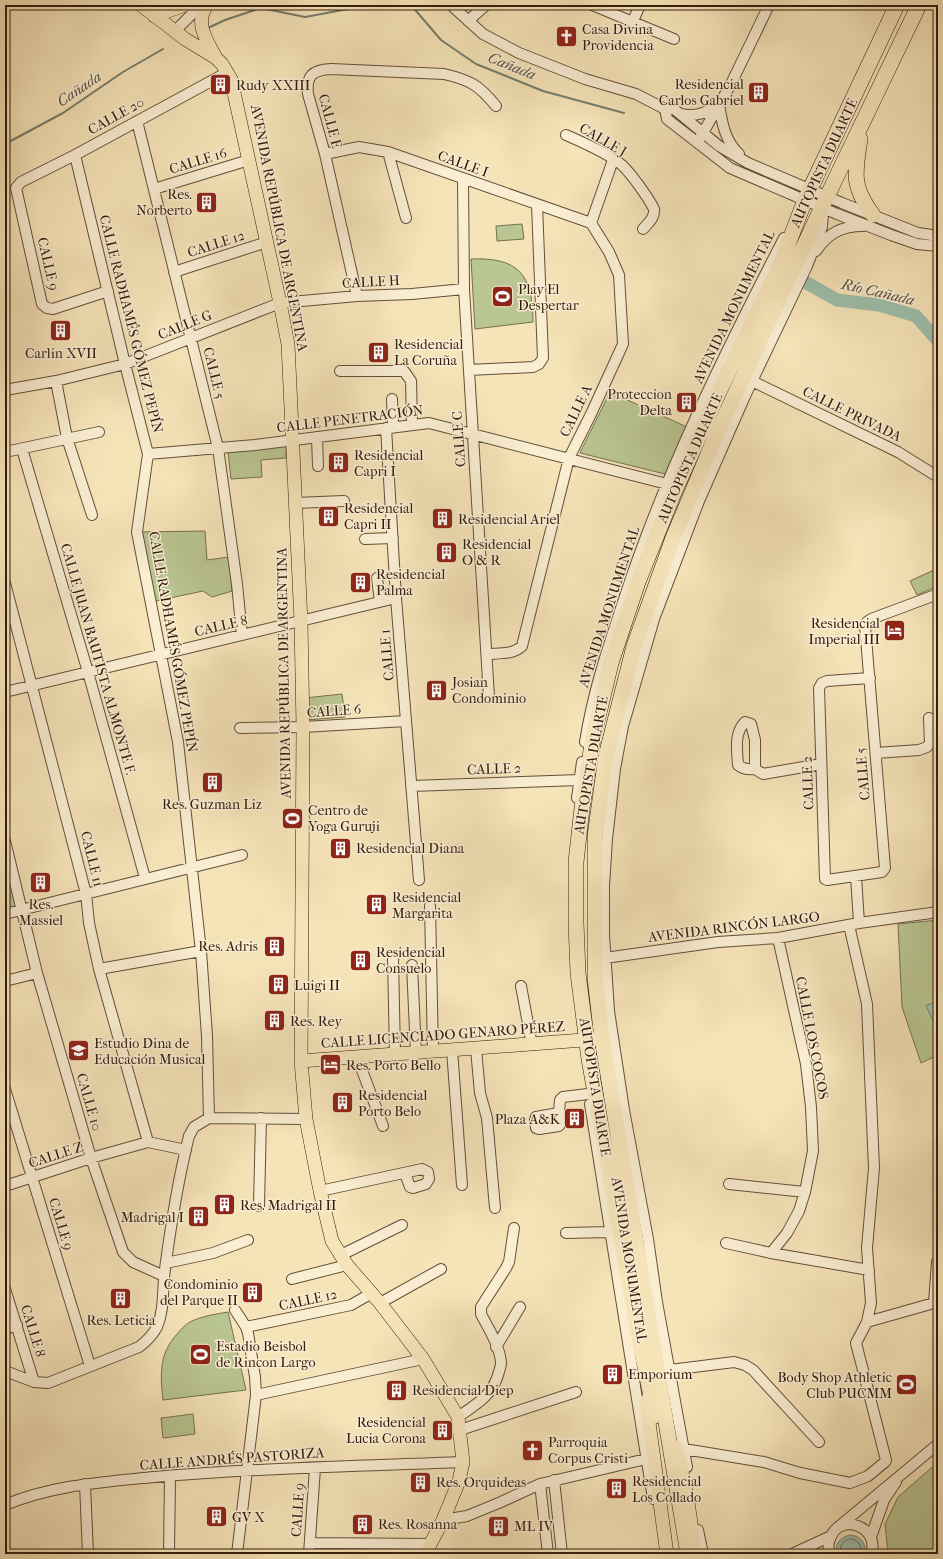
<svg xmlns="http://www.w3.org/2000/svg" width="943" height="1559" viewBox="0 0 943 1559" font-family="'IM FELL French Canon',serif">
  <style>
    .green { fill: #b9c592; stroke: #767050 }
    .water { fill: #9dbfab; stroke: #737e6d }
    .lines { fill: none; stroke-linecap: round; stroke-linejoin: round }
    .shore { stroke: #686e5d; stroke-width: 1 }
    .stream { stroke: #737e6d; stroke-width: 2 }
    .river { stroke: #9dbfab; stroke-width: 13 }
    .minor-casing { stroke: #644e3a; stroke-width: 12 }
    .major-casing { stroke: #331c0f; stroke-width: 14 }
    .highway-casing { stroke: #331c0f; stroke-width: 16 }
    .minor { stroke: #f9edd2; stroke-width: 10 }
    .major { stroke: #f6e4b9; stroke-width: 13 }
    .highway { stroke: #f6e4b9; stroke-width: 15 }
    .labels { text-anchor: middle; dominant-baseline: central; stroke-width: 3; stroke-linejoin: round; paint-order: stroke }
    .poi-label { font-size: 14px; fill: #331c0f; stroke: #f9edd2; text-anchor: start }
    .street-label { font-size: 14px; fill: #331c0f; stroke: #f9edd2 }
    .water-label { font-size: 15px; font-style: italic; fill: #534d3e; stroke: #f9edd2 }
  </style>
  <rect width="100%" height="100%" fill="#f6e4b9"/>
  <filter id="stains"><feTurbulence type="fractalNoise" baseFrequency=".005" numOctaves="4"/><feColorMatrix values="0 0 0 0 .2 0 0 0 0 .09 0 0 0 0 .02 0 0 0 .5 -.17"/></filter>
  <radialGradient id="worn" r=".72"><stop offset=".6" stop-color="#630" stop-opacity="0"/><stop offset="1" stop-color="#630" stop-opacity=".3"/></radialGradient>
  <path class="green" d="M522,224L524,239L497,241L496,226Z
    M471,259C519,257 533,275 533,322L475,329Z
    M610,392L687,427L665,474L580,453Z
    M286,445V458L261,460L262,477L231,479L228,452Z
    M205,531L207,560L229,557L232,591L212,597L203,591L151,602L137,532Z
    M934,570L938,578V586L917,595L910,581Z
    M342,694L345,717L307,720L305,698Z
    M5,841L21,910L5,914Z
    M938,920V1055L921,1063L902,1007L898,924Z
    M228,1312L246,1390L163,1400C160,1374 159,1353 178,1333C181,1329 187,1323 192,1321C203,1316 216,1314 228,1312Z
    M193,1414L195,1434L163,1438L161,1418Z
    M938,1462V1554H888L885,1524L898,1497Z"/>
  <path class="water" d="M938,1000V1023L935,1025L926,1006Z
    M850,1535C861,1536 866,1543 865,1554H836C835,1544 840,1537 850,1535Z"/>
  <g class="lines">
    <path class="shore" d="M840,1554C839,1542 849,1534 859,1543L861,1549V1554"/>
    <path class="stream" d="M411,5L441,40L476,64L543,91L624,113
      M208,28L225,20L261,8L305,17L359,7L390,5
      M5,144L63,113L123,72L163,49"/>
    <path class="river" d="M805,282L837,300L879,305L916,316L938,341"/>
    <defs>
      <path id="minor" d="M451,5L483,34L519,53L585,79L636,94L665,109H674L719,146L748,163L842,203L895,224L918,233L938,236
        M592,5L674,39
        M468,21L486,5
        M633,21L640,5
        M175,31L201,5
        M665,109L667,119L730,168L837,214L891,235L917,244L938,246
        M681,114C696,117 707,113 719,104C722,123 725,141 739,154
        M137,121L218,448L237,584L242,635
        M566,135C582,142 610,154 623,166C632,175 648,197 654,209C655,218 648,223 643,229
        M700,138L731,84L769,5
        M388,152L406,218
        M325,154L359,147L388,152L591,223
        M75,155L125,364L148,454L137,532L178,742L201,951L207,1036L209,1118
        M463,179L464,289L489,697
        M154,189L249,160
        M816,251C828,233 842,226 863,226
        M174,272L267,242
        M108,291L53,309L47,308L42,304L16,188L21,182L75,155L228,72
        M357,296L325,154L308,94C306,75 313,70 331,69L444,74C470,80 479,85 496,106
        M469,370L533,367L539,364L543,358L537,205
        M340,371H404L411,381L412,424
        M56,381L67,438L92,515
        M752,381L898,452L938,477
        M5,390L56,381L125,364L280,303L357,296L412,294L464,289
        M392,399L393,427
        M386,428L396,598L419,880
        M317,437L318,466
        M22,449L88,672L145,878
        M5,452L99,432
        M148,454L255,445L429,423L667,484
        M295,503L344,501
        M365,539L393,538
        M377,578L380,602
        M5,583L86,894L89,923L99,969L148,1142
        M487,654C498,653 513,655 522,646L569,458L591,414L623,344L619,275L609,252L591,223L613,160
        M870,678L827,681L822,683L819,688L825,879L827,880L882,872L885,868L865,626L867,622L871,619L938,594
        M5,692L396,598
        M745,722L751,724L755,740V769C748,770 743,769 738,765C737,750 734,733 745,722Z
        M240,728L303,727L406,721
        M585,742C593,692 607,650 623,602C664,476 723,356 784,238
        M876,753L919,750L927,747L930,743L929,718
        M755,769L763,774L821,764
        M411,786L579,780
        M577,798L582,762
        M5,841L37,973L91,1158L123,1252L133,1262L164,1276
        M856,876L859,923
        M430,906L433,1052
        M5,914L242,855
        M393,958L395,1054
        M605,958L718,942L778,938L859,923L938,912
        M412,965L416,1053
        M99,969L201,951
        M5,981L37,973
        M521,986L532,1045
        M476,1049L480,1093L487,1118L495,1208
        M452,1050L462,1185
        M357,1057L383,1126
        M5,1089L90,1366
        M590,1104L653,1499
        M559,1113L561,1123L559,1126L539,1129L536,1128L535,1120L536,1117L559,1113L560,1100L563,1097L588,1094
        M729,1184L805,1192
        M5,1186L91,1158L148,1142L186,1150
        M320,1191L422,1169L428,1172L429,1179L426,1184L413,1188L410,1187L405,1173
        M259,1206L261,1118
        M566,1233L610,1232
        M726,1243L771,1253L869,1270
        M771,1253L787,1233L799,1211L805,1192L813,1151L811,1107L806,1064L778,938
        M341,1255L402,1225
        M166,1263L213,1253L248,1240
        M292,1279L347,1265
        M5,1289L34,1382
        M380,1303L441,1269
        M235,1310L246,1327L248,1333L255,1377L256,1395L237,1554
        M867,1322L934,1303L937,1262
        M246,1327L351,1305L372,1293
        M5,1329L17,1325
        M496,1347L520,1307
        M670,1370L734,1362L745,1365L753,1370L819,1442
        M5,1371L34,1382L48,1383L139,1347C147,1341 152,1336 157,1327C165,1308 162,1288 165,1269C171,1224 178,1180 189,1136L194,1127L209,1118L306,1119
        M256,1395L423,1359
        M458,1417C475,1405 492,1396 498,1375C499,1371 501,1367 501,1363C500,1346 488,1328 481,1314V1307L506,1268L509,1262L514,1228
        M460,1430L576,1392
        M684,1449L764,1462L800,1473L850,1483L868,1476L885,1462L886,1460L856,1343L867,1322L871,1303L867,1248L874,1168L867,1004L849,925
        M687,1467L657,1302L648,1239L624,1110L609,1011L604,935V886L607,839L615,769L623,726L654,619L699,501L745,396L807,266L822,227L823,211
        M554,1480L562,1554
        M85,1484L88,1554
        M540,1484L548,1554
        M5,1505C52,1485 104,1482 154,1477C257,1468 360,1466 463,1462
        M443,1520L467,1516L501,1502L540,1484L646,1459
        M837,1528L938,1444
        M698,1530L703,1554
        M871,1537L884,1500L896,1482
        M310,1543L430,1544
        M169,1554L170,1476
        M309,1554L315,1468
        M792,1554L831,1536
        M830,1554C828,1549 828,1544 830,1539C839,1511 881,1527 871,1554"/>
      <path id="major" d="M141,5L185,39L216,58L222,64L231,79L280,303L288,344L301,622L303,727L301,1061L306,1119L320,1191L332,1241L347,1265L380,1303L423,1359L458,1417L463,1462L459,1481L443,1520L425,1554
        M207,5C194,23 207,41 216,58
        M154,16L185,5
        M301,1061L597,1039
        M646,1401L667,1554
        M677,1447L688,1502L695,1552"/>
      <path id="highway" d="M860,139C855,173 851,186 873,215
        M655,1416L639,1338L589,1059L578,973L576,923V862L582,808L593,738L611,663L638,582L673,495L719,392L781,263L805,200L897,5
        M688,1554L602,1039L595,978V836L606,756L634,646L673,538L717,433L822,207L919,5"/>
    </defs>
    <use href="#minor" class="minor-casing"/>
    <use href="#major" class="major-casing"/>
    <use href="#highway" class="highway-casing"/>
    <use href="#minor" class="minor"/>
    <use href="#major" class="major"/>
    <use href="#highway" class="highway"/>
  </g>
  <defs>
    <symbol id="church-square" viewBox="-11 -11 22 22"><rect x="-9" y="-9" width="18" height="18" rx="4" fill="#8f2418" stroke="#f9edd2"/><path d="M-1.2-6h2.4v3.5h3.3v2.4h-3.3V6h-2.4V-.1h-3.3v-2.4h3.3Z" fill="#fff"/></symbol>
    <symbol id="building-square" viewBox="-11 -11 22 22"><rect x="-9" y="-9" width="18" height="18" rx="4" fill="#8f2418" stroke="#f9edd2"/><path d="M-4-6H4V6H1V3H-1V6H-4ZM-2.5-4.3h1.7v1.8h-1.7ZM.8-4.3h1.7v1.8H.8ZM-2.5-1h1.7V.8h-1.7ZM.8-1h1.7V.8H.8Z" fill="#fff"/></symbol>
    <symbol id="stadium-square" viewBox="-11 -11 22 22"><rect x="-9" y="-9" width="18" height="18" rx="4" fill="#8f2418" stroke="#f9edd2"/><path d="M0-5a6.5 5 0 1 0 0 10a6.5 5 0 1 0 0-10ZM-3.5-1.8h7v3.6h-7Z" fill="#fff"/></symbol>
    <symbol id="hotel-square" viewBox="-11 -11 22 22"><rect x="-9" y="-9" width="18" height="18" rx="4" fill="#8f2418" stroke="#f9edd2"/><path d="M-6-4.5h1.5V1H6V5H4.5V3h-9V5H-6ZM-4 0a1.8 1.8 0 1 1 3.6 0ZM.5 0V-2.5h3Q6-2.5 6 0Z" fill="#fff"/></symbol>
    <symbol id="school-square" viewBox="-11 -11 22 22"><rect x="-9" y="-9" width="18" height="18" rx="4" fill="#8f2418" stroke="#f9edd2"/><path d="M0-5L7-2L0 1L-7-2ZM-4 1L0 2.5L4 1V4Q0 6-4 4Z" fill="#fff"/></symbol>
  </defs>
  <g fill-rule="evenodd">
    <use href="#church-square" x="554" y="24" width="25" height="25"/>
    <use href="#building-square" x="208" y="72" width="25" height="25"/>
    <use href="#building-square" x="746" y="80" width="25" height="25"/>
    <use href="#building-square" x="194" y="190" width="25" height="25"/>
    <use href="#stadium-square" x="490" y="284" width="25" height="25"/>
    <use href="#building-square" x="48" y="318" width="25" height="25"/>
    <use href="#building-square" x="366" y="340" width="25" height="25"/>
    <use href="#building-square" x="674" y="390" width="25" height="25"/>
    <use href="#building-square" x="326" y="450" width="25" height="25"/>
    <use href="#building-square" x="316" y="504" width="25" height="25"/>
    <use href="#building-square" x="430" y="506" width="25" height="25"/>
    <use href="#building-square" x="434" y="540" width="25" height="25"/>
    <use href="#building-square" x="348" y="570" width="25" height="25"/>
    <use href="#hotel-square" x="882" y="618" width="25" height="25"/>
    <use href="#building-square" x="424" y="678" width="25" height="25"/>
    <use href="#building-square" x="200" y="770" width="25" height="25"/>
    <use href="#stadium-square" x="280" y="806" width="25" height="25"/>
    <use href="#building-square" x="328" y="836" width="25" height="25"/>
    <use href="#building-square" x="28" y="870" width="25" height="25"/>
    <use href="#building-square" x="364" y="892" width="25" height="25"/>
    <use href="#building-square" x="262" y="934" width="25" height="25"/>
    <use href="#building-square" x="348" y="948" width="25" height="25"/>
    <use href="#building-square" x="266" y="972" width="25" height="25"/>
    <use href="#building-square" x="262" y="1008" width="25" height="25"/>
    <use href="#school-square" x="66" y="1038" width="25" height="25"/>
    <use href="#hotel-square" x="318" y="1052" width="25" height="25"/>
    <use href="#building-square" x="330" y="1090" width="25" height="25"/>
    <use href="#building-square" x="562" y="1106" width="25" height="25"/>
    <use href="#building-square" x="212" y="1192" width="25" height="25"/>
    <use href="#building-square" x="186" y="1204" width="25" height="25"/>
    <use href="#building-square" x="240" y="1280" width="25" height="25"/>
    <use href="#building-square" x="108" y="1286" width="25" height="25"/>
    <use href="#stadium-square" x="188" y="1342" width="25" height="25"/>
    <use href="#building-square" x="600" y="1362" width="25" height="25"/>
    <use href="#stadium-square" x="894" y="1372" width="25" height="25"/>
    <use href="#building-square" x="384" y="1378" width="25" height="25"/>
    <use href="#building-square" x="430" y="1418" width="25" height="25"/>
    <use href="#church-square" x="520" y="1438" width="25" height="25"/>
    <use href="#building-square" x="408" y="1470" width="25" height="25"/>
    <use href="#building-square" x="604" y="1476" width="25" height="25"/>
    <use href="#building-square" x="204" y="1504" width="25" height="25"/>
    <use href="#building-square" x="350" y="1512" width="25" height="25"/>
    <use href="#building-square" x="486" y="1514" width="25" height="25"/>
  </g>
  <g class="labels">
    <g class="poi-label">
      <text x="582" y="29">Casa Divina<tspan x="582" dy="16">Providencia</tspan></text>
      <text x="744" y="84" text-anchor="end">Residencial<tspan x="744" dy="16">Carlos Gabriel</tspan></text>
      <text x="236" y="85">Rudy XXIII</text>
      <text x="192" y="194" text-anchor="end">Res.<tspan x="192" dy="16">Norberto</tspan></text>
      <text x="518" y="289">Play El<tspan x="518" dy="16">Despertar</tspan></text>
      <text x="394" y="344">Residencial<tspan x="394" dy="16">La Coruña</tspan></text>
      <text x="61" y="353" text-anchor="middle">Carlin XVII</text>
      <text x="672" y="394" text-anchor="end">Proteccion<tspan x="672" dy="16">Delta</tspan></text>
      <text x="354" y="455">Residencial<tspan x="354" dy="16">Capri I</tspan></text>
      <text x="344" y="508">Residencial<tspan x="344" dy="16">Capri II</tspan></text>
      <text x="458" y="519">Residencial Ariel</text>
      <text x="462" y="544">Residencial<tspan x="462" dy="16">O &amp; R</tspan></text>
      <text x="376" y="574">Residencial<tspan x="376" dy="16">Palma</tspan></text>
      <text x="880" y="623" text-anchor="end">Residencial<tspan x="880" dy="16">Imperial III</tspan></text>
      <text x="452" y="682">Josian<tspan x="452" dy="16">Condominio</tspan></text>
      <text x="212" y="804" text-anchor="middle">Res. Guzman Liz</text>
      <text x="308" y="810">Centro de<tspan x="308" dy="16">Yoga Guruji</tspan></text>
      <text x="356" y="848">Residencial Diana</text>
      <text x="392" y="897">Residencial<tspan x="392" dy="16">Margarita</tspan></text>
      <text x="41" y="904" text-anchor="middle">Res.<tspan x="41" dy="16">Massiel</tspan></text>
      <text x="258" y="946" text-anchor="end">Res. Adris</text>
      <text x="376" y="952">Residencial<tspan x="376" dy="16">Consuelo</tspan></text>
      <text x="294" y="985">Luigi II</text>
      <text x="290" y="1021">Res. Rey</text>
      <text x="94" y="1043">Estudio Dina de<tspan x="94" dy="16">Educación Musical</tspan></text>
      <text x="346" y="1065">Res. Porto Bello</text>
      <text x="358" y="1095">Residencial<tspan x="358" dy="16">Porto Belo</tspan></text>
      <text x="560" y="1119" text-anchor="end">Plaza A&amp;K</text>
      <text x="240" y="1205">Res. Madrigal II</text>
      <text x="184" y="1217" text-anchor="end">Madrigal I</text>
      <text x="238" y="1284" text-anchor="end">Condominio<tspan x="238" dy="16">del Parque II</tspan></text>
      <text x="121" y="1320" text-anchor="middle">Res. Leticia</text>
      <text x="216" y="1346">Estadio Beisbol<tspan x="216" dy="16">de Rincon Largo</tspan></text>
      <text x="628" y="1374">Emporium</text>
      <text x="892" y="1377" text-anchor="end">Body Shop Athletic<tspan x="892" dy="16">Club PUCMM</tspan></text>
      <text x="412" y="1390">Residencial Diep</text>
      <text x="426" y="1422" text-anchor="end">Residencial<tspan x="426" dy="16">Lucia Corona</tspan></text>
      <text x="548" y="1442">Parroquia<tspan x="548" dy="16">Corpus Cristi</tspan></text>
      <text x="632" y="1481">Residencial<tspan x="632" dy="16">Los Collado</tspan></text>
      <text x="436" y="1482">Res. Orquideas</text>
      <text x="232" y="1517">GV X</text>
      <text x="378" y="1524">Res. Rosanna</text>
      <text x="514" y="1526">ML IV</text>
    </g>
    <g class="street-label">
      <text transform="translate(116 116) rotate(-29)">CALLE 20</text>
      <text transform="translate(330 121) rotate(75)">CALLE E</text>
      <text transform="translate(603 140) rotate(30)">CALLE J</text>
      <text transform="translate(198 161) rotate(-17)">CALLE 16</text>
      <text transform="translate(824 163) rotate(-65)">AUTOPISTA DUARTE</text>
      <text transform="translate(463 164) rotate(20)">CALLE I</text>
      <text transform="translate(279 228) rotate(79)">AVENIDA REPÚBLICA DE ARGENTINA</text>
      <text transform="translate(216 244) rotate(-18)">CALLE 12</text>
      <text transform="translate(48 264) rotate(77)">CALLE 9</text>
      <text transform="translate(371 282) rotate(-3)">CALLE H</text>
      <text transform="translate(734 307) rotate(-64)">AVENIDA MONUMENTAL</text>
      <text transform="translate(131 324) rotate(76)">CALLE RADHAMÉS GÓMEZ PEPÍN</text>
      <text transform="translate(185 325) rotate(-22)">CALLE G</text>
      <text transform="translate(214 373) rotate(76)">CALLE 5</text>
      <text transform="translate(576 411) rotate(-64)">CALLE A</text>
      <text transform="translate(852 414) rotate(26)">CALLE PRIVADA</text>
      <text transform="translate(350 419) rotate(-7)">CALLE PENETRACIÓN</text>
      <text transform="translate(459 439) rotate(-94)">CALLE C</text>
      <text transform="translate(690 458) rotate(-66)">AUTOPISTA DUARTE</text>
      <text transform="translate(609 607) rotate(-72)">AVENIDA MONUMENTAL</text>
      <text transform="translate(221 626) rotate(-13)">CALLE 8</text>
      <text transform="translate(173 642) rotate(80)">CALLE RADHAMÉS GÓMEZ PEPÍN</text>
      <text transform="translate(387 655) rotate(-95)">CALLE 1</text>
      <text transform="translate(98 659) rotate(74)">CALLE JUAN BAUTISTA ALMONTE F.</text>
      <text transform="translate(284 673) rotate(-91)">AVENIDA REPÚBLICA DE ARGENTINA</text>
      <text transform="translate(334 711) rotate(-4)">CALLE 6</text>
      <text transform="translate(591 765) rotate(-80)">AUTOPISTA DUARTE</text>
      <text transform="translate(494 769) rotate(-2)">CALLE 2</text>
      <text transform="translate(863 774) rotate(-95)">CALLE 5</text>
      <text transform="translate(808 783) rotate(-92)">CALLE 2</text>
      <text transform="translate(92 859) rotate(76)">CALLE 11</text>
      <text transform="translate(734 927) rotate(-7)">AVENIDA RINCÓN LARGO</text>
      <text transform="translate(443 1035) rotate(-4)">CALLE LICENCIADO GENARO PÉREZ</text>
      <text transform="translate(812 1038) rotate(79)">CALLE LOS COCOS</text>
      <text transform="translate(595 1087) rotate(81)">AUTOPISTA DUARTE</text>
      <text transform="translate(89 1102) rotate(74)">CALLE 10</text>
      <text transform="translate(56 1155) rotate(-18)">CALLE Z</text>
      <text transform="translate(61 1224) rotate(73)">CALLE 9</text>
      <text transform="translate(629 1260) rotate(81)">AVENIDA MONUMENTAL</text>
      <text transform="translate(308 1300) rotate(-12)">CALLE 12</text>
      <text transform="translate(33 1331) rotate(73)">CALLE 8</text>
      <text transform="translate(232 1459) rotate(-4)">CALLE ANDRÉS PASTORIZA</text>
      <text transform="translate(298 1510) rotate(-86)">CALLE 9</text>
    </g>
    <g class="water-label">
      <text transform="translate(512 66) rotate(22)">Cañada</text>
      <text transform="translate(79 89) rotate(-34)">Cañada</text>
      <text transform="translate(878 292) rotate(13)">Río Cañada</text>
    </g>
  </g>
  <rect width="943" height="1559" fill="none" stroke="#f6e4b9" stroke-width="20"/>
  <rect x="6" y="6" width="931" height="1547" fill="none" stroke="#331c0f" stroke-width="2"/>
  <rect x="10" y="10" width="923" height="1539" fill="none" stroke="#331c0f"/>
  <rect width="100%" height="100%" filter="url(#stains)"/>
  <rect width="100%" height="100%" fill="url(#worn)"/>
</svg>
